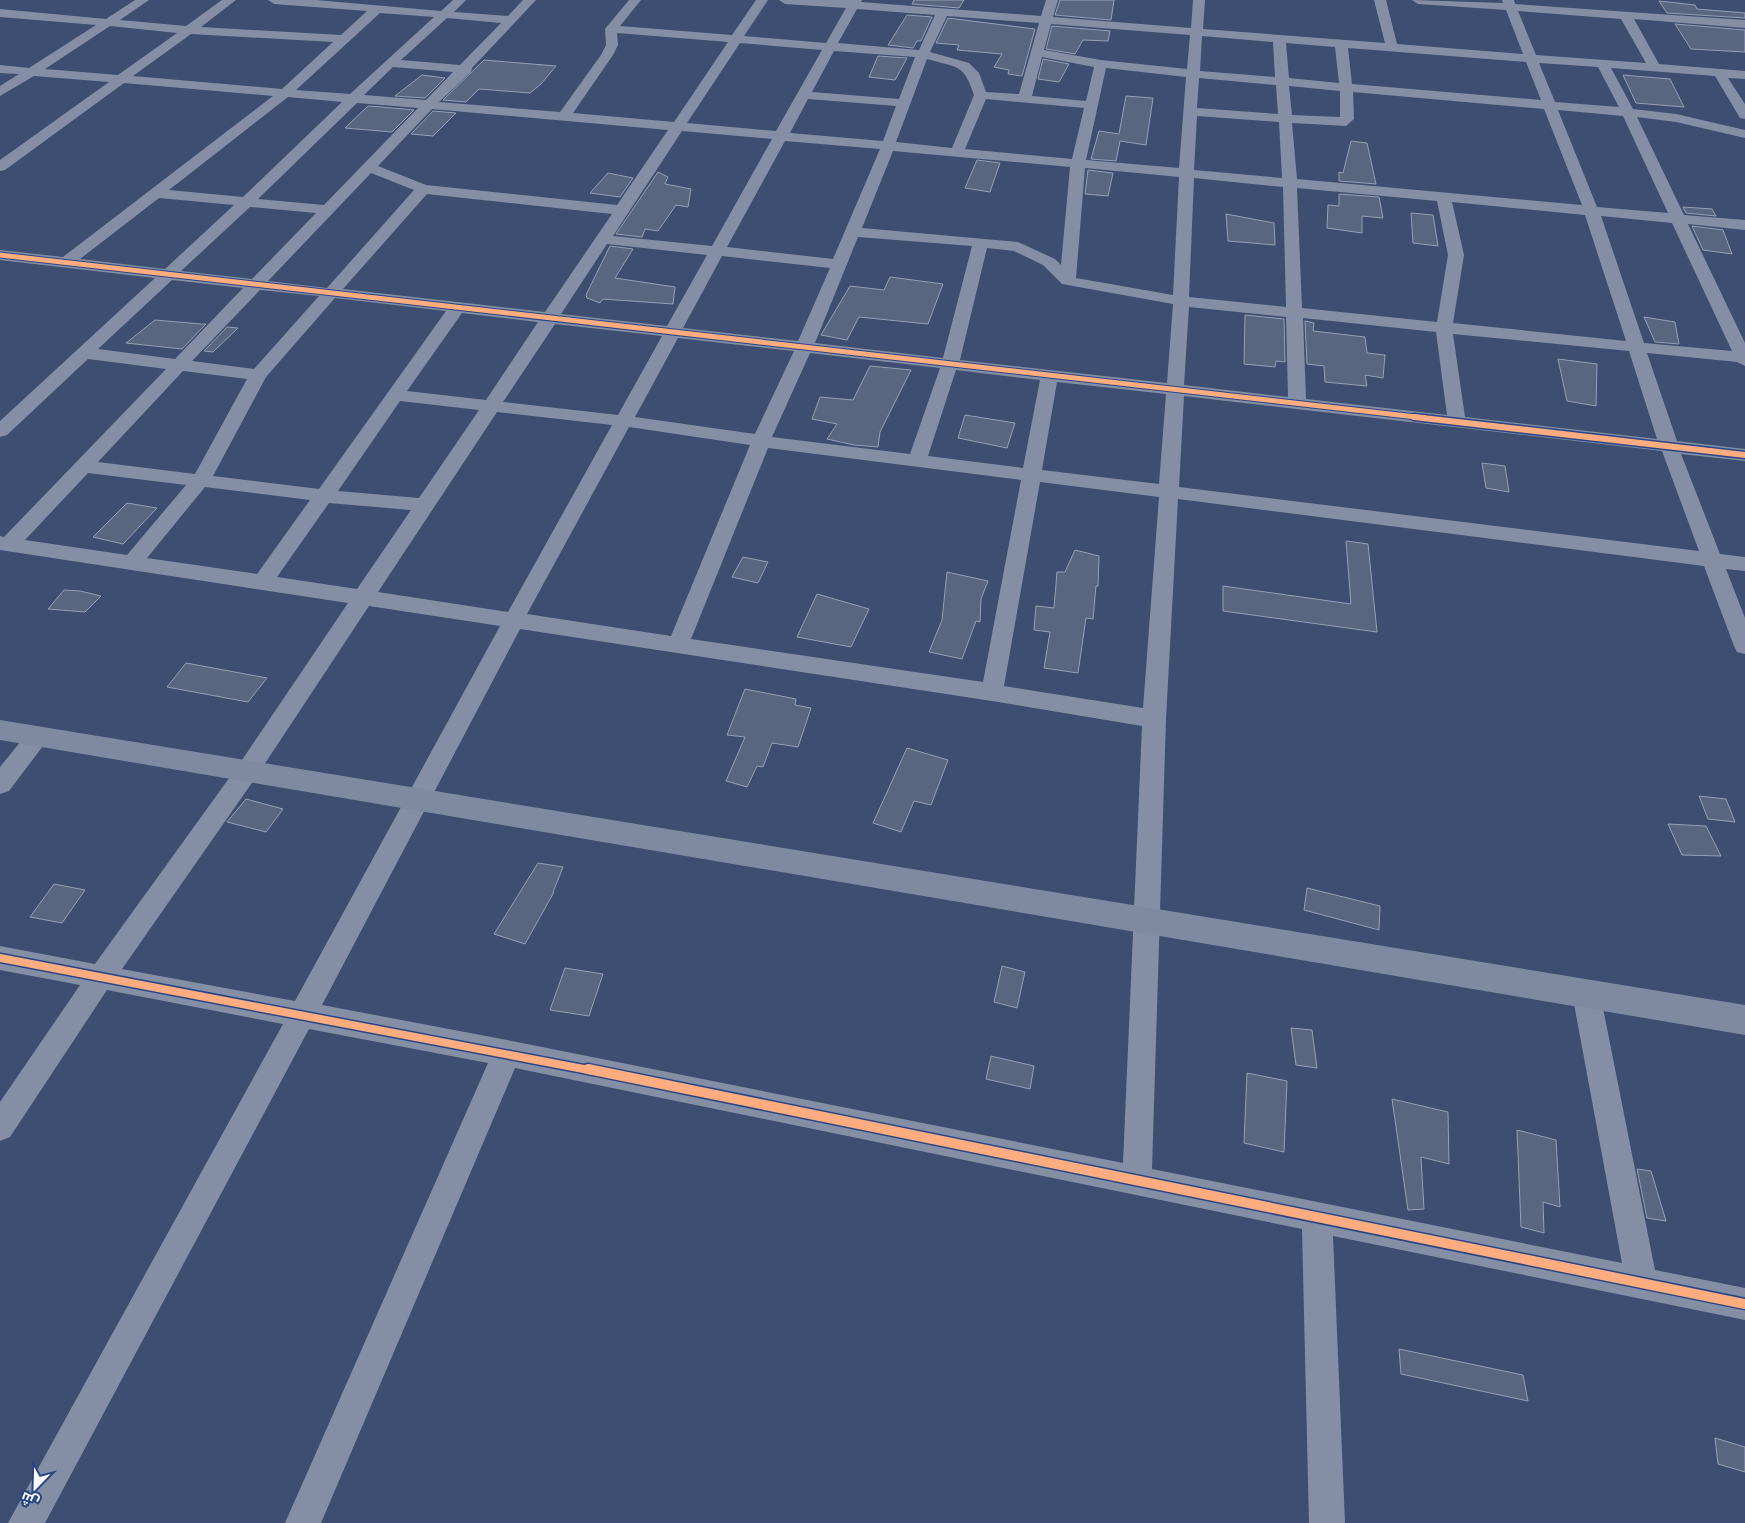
<svg xmlns="http://www.w3.org/2000/svg" width="1745" height="1523" viewBox="0 0 1745 1523" font-family="'Archivo Narrow',Cairo,sans-serif">
  <style>
    .building { fill: #586680; stroke: #97a0b4 }
    .lines { fill: none; stroke-linecap: round; stroke-linejoin: round }
    .street { fill: #848fa6; fill-rule: evenodd }
    .secondary { fill: #7e8aa1; fill-rule: evenodd }
    .cycleway-far3-casing { stroke: #284685; stroke-width: 7 }
    .cycleway-far2-casing { stroke: #284685; stroke-width: 9 }
    .cycleway-far1-casing { stroke: #284685; stroke-width: 11 }
    .cycleway-casing { stroke: #284685; stroke-width: 13 }
    .cycleway-far3 { stroke: #ffac80; stroke-width: 5 }
    .cycleway-far2 { stroke: #ffac80; stroke-width: 6 }
    .cycleway-far1 { stroke: #ffac80; stroke-width: 8 }
    .cycleway { stroke: #ffac80; stroke-width: 10 }
  </style>
  <rect width="100%" height="100%" fill="#3d4e70"/>
  <path class="building" d="M914,0H964L959,8L912,4Z
    M1060,0H1114L1111,20L1055,15Z
    M1659,1L1695,5L1697,9L1745,13V18L1667,13Z
    M907,15L932,17L921,41H917L913,48L888,45Z
    M948,18L1035,29L1022,76L1008,74L1009,70L994,67L1002,54L957,50L959,45L936,43Z
    M1675,24L1745,30V52L1691,49Z
    M1052,26L1110,31L1108,41L1083,40L1075,54L1046,49Z
    M878,56L907,58L895,80L869,77Z
    M1043,59L1069,64L1059,82L1038,79Z
    M484,60L556,66L541,84L530,93L479,89L466,102L443,100Z
    M422,75L445,78L425,98L395,96Z
    M1623,75L1670,79L1684,107L1636,103Z
    M1126,96L1153,98L1146,145L1120,141L1116,161L1091,159L1099,131L1119,134Z
    M368,106L381,107L414,110L392,132L345,128Z
    M433,111L456,113L433,136L411,134Z
    M1351,141L1367,143L1376,184L1339,181V172L1343,173Z
    M977,160L1000,163L990,192L965,188Z
    M1088,170L1113,173L1108,196L1085,194Z
    M658,172L668,177L665,184L691,189L688,207L676,205L658,231L645,229L642,237L616,234Z
    M608,173L633,178L620,197L590,193Z
    M1339,194L1379,197L1383,218L1362,216V233L1327,228L1328,205L1339,206Z
    M1683,207L1712,209L1716,216L1686,213Z
    M1411,213L1433,215L1438,246L1413,243Z
    M1226,214L1274,223L1275,245L1228,241Z
    M1692,226L1723,230L1732,254L1703,250Z
    M610,246L633,249L615,278L675,287L673,304L603,299L600,303L587,298L586,295Z
    M890,277L943,284L928,324L859,317L847,340L821,335L850,286L884,290Z
    M1245,315L1284,319L1285,362L1276,361L1275,367L1244,364Z
    M1644,317L1675,322L1679,344L1655,342Z
    M155,320L201,324H206L182,349L126,343Z
    M1305,321L1314,323L1313,331L1365,337L1367,353L1385,355L1383,378L1365,375L1367,386L1325,382L1324,366L1307,364Z
    M227,327L238,328L213,352L204,351Z
    M1558,359L1597,364L1596,406L1567,401Z
    M870,366L911,370L880,432L878,447L854,445L827,439L837,424L812,419L820,397L853,400Z
    M965,415L1015,423L1007,448L958,438Z
    M1482,463L1505,466L1509,492L1486,488Z
    M127,503L157,508L123,544L93,537Z
    M1346,541L1368,544L1377,632L1223,611V586L1351,604Z
    M1075,550L1099,556L1098,586H1096L1093,619L1086,618L1078,673L1044,668L1050,632L1034,630L1036,606L1054,608L1057,572H1065Z
    M743,557L768,562L758,583L732,577Z
    M947,572L988,581L981,599L980,622L976,621L962,659L929,652L942,620Z
    M64,590L80,591L101,596L85,612L48,609Z
    M817,594L869,609L851,647L797,637Z
    M186,663L267,678L248,702L167,687Z
    M745,689L796,699L795,705L811,708L798,747L772,743L763,767L757,766L747,787L726,781L745,737L727,735Z
    M907,748L948,760L931,805L914,801L901,832L873,823Z
    M1699,796L1726,799L1735,822L1708,819Z
    M246,799L283,809L266,832L227,822Z
    M1668,824L1706,826L1721,856L1682,855Z
    M538,863L563,867L553,892H554L525,944L494,934Z
    M54,884L85,890L62,923L30,917Z
    M1307,888L1380,906L1379,930L1304,910Z
    M1002,966L1025,972L1017,1008L994,1002Z
    M565,968L603,974L589,1016L550,1010Z
    M1291,1028L1312,1030L1317,1068L1296,1065Z
    M991,1056L1034,1066L1030,1089L986,1079Z
    M1247,1073L1287,1081L1284,1152L1244,1143Z
    M1392,1099L1448,1112L1449,1164L1421,1157L1424,1209L1408,1210Z
    M1517,1130L1556,1140L1560,1207L1543,1202L1544,1233L1521,1227Z
    M1637,1169L1651,1171L1666,1221L1647,1218Z
    M1399,1349L1523,1375L1528,1401L1401,1374Z
    M1715,1438L1745,1447V1472L1718,1464Z"/>
  <g class="lines">
    <path class="street" d="M135,0H149L120,20L186,26L222,0H236L201,27L341,35L367,11L274,4L268,0H316L441,11L453,0H466L454,12L508,16L523,0H536L472,68L471,72L439,102L560,112L601,55L606,45L605,29L629,0H641L620,26L732,35L756,0H768L744,36L826,43L846,8L785,4L779,0H862L861,2L1041,16L1046,0H1058L1053,17L1191,28L1193,0H1205L1203,29L1385,43L1374,0H1386L1397,44L1523,54L1506,10L1418,4L1412,0L1503,3L1502,0H1514L1515,4L1745,20V28L1634,19L1659,64L1745,71V79L1728,78L1745,104V119L1740,118L1715,76L1611,68L1633,109L1676,114L1745,130V138L1676,122L1637,117L1684,215L1745,220V230L1688,224L1745,343V366L1737,362L1647,353L1677,441L1745,449V461L1681,454L1720,554L1745,557V571L1726,569L1745,618V654L1737,652L1734,646L1704,566L1178,499L1166,719L1152,1169L1622,1263L1572,993L1576,984L1586,981L1596,984L1600,993L1655,1270L1745,1288V1320L1333,1236L1345,1523H1309L1302,1229L515,1068L321,1523H285L488,1063L309,1029L45,1523H8L283,1024L107,990L10,1137L0,1141V1102L80,985L0,970V946L95,964L240,763L348,603L0,550V536L4,537L166,369L88,359L7,435L0,437V421L155,278L0,260V250L63,257L273,96L124,83L5,170L0,171V160L109,82L34,76L0,96V86L19,74L0,73V65L29,68L96,25L0,17V9L106,19ZM857,9L935,15L919,50L838,43ZM1518,11L1621,19L1646,63L1536,55ZM380,13L434,17L350,94L296,90ZM947,16L1039,23L1019,94L986,92L979,73L969,63L930,52ZM447,18L501,23L460,65L401,60ZM1051,24L1190,35L1187,69L1101,60L1044,50ZM110,26L177,33L118,75L45,69ZM617,33L728,42L674,122L573,113L613,55L618,45ZM191,34L333,42L282,89L133,76ZM1202,36L1273,42L1275,77L1200,71ZM740,43L822,50L776,131L687,123ZM1286,43L1335,47L1339,83L1289,78ZM1348,48L1526,62L1541,100L1352,84ZM834,51L915,57L899,99L812,92ZM1042,57L1094,67L1086,101L1032,96ZM927,59C958,68 963,63 974,95L952,148L896,142ZM1539,63L1598,67L1619,107L1555,102ZM393,67L453,72L426,100L364,95ZM1106,68L1186,77L1179,168L1086,160ZM1199,78L1276,85L1278,114L1197,108ZM1289,86L1340,91V117L1292,115ZM1353,92L1544,109L1582,205L1297,179L1292,123L1346,126L1354,119ZM288,97L342,102L243,197L169,190ZM808,99L896,106L883,141L790,133ZM986,99L1084,108L1072,159L965,149ZM357,103L418,108L324,205L258,199ZM432,109L668,130L617,205L426,185L378,166ZM1558,110L1623,116L1668,213L1597,207ZM1197,116L1279,122L1282,178L1194,170ZM682,131L772,139L712,246L613,236ZM785,141L880,149L833,259L727,247ZM893,151L1070,167L1061,265L1055,259L1018,242L862,228ZM1085,168L1179,177L1173,295L1076,278ZM371,173L414,190L327,288L268,281ZM1194,178L1283,187L1286,307L1189,297ZM1297,188L1437,201L1448,255L1437,322L1302,308ZM427,194L612,214L545,312L343,289ZM159,198L234,205L165,269L80,259ZM1452,202L1585,215L1626,341L1453,323L1464,255ZM250,207L316,213L252,279L181,271ZM1601,216L1672,223L1732,351L1644,343ZM858,237L972,246L943,358L815,343ZM607,244L707,255L667,326L561,314ZM987,248L1014,251L1043,265L1062,284L1173,304L1167,383L960,360ZM722,256L830,268L798,341L683,328ZM172,280L243,288L175,359L98,349ZM260,290L319,296L254,369L192,361ZM335,298L446,311L319,489L213,476L266,377ZM1189,307L1286,317L1288,397L1184,385ZM462,313L538,322L486,400L407,391ZM1303,318L1436,332L1447,415L1306,399ZM555,324L662,336L618,415L503,402ZM1453,334L1629,351L1657,439L1465,417ZM678,338L794,351L755,434L635,417ZM810,353L940,368L910,454L772,437ZM956,370L1040,380L1023,468L928,456ZM183,371L247,379L195,474L98,462ZM1057,382L1166,394L1159,484L1042,470ZM1184,396L1662,451L1699,551L1179,487ZM400,401L479,410L419,498L338,491ZM497,412L612,425L508,612L378,592ZM629,427L750,445L671,636L527,614ZM768,448L1021,480L983,682L691,639ZM88,473L186,485L127,555L25,540ZM1040,482L1159,497L1143,708L1004,686ZM205,487L310,500L257,574L147,558ZM329,503L411,510L357,589L277,577ZM369,606L500,626L295,1001L122,969L256,777ZM520,629L992,701L1142,726L1123,1163L507,1040L322,1005Z
      M38,727L46,730L50,736L46,742L9,791L0,794V767L30,730Z"/>
    <path class="secondary" d="M0,720L1745,1005V1035L0,740Z"/>
    <defs>
      <path id="cycleway-far3" d="M0,255L1425,418"/>
      <path id="cycleway-far2" d="M1414,417L1745,455"/>
      <path id="cycleway-far1" d="M0,958L594,1071"/>
      <path id="cycleway" d="M588,1069L1745,1304"/>
    </defs>
    <use href="#cycleway-far3" class="cycleway-far3-casing"/>
    <use href="#cycleway-far2" class="cycleway-far2-casing"/>
    <use href="#cycleway-far1" class="cycleway-far1-casing"/>
    <use href="#cycleway" class="cycleway-casing"/>
    <use href="#cycleway-far3" class="cycleway-far3"/>
    <use href="#cycleway-far2" class="cycleway-far2"/>
    <use href="#cycleway-far1" class="cycleway-far1"/>
    <use href="#cycleway" class="cycleway"/>
  </g>
  <g transform="translate(35 1488) rotate(203)" stroke="#284685" stroke-width="4" paint-order="stroke">
  <path d="M0-4L9 19L0 12L-9 19Z" fill="#ffffff"/>
  <text y="-8" font-size="14" font-weight="bold" text-anchor="middle" fill="#ffffff">ش</text>
  </g>
</svg>
